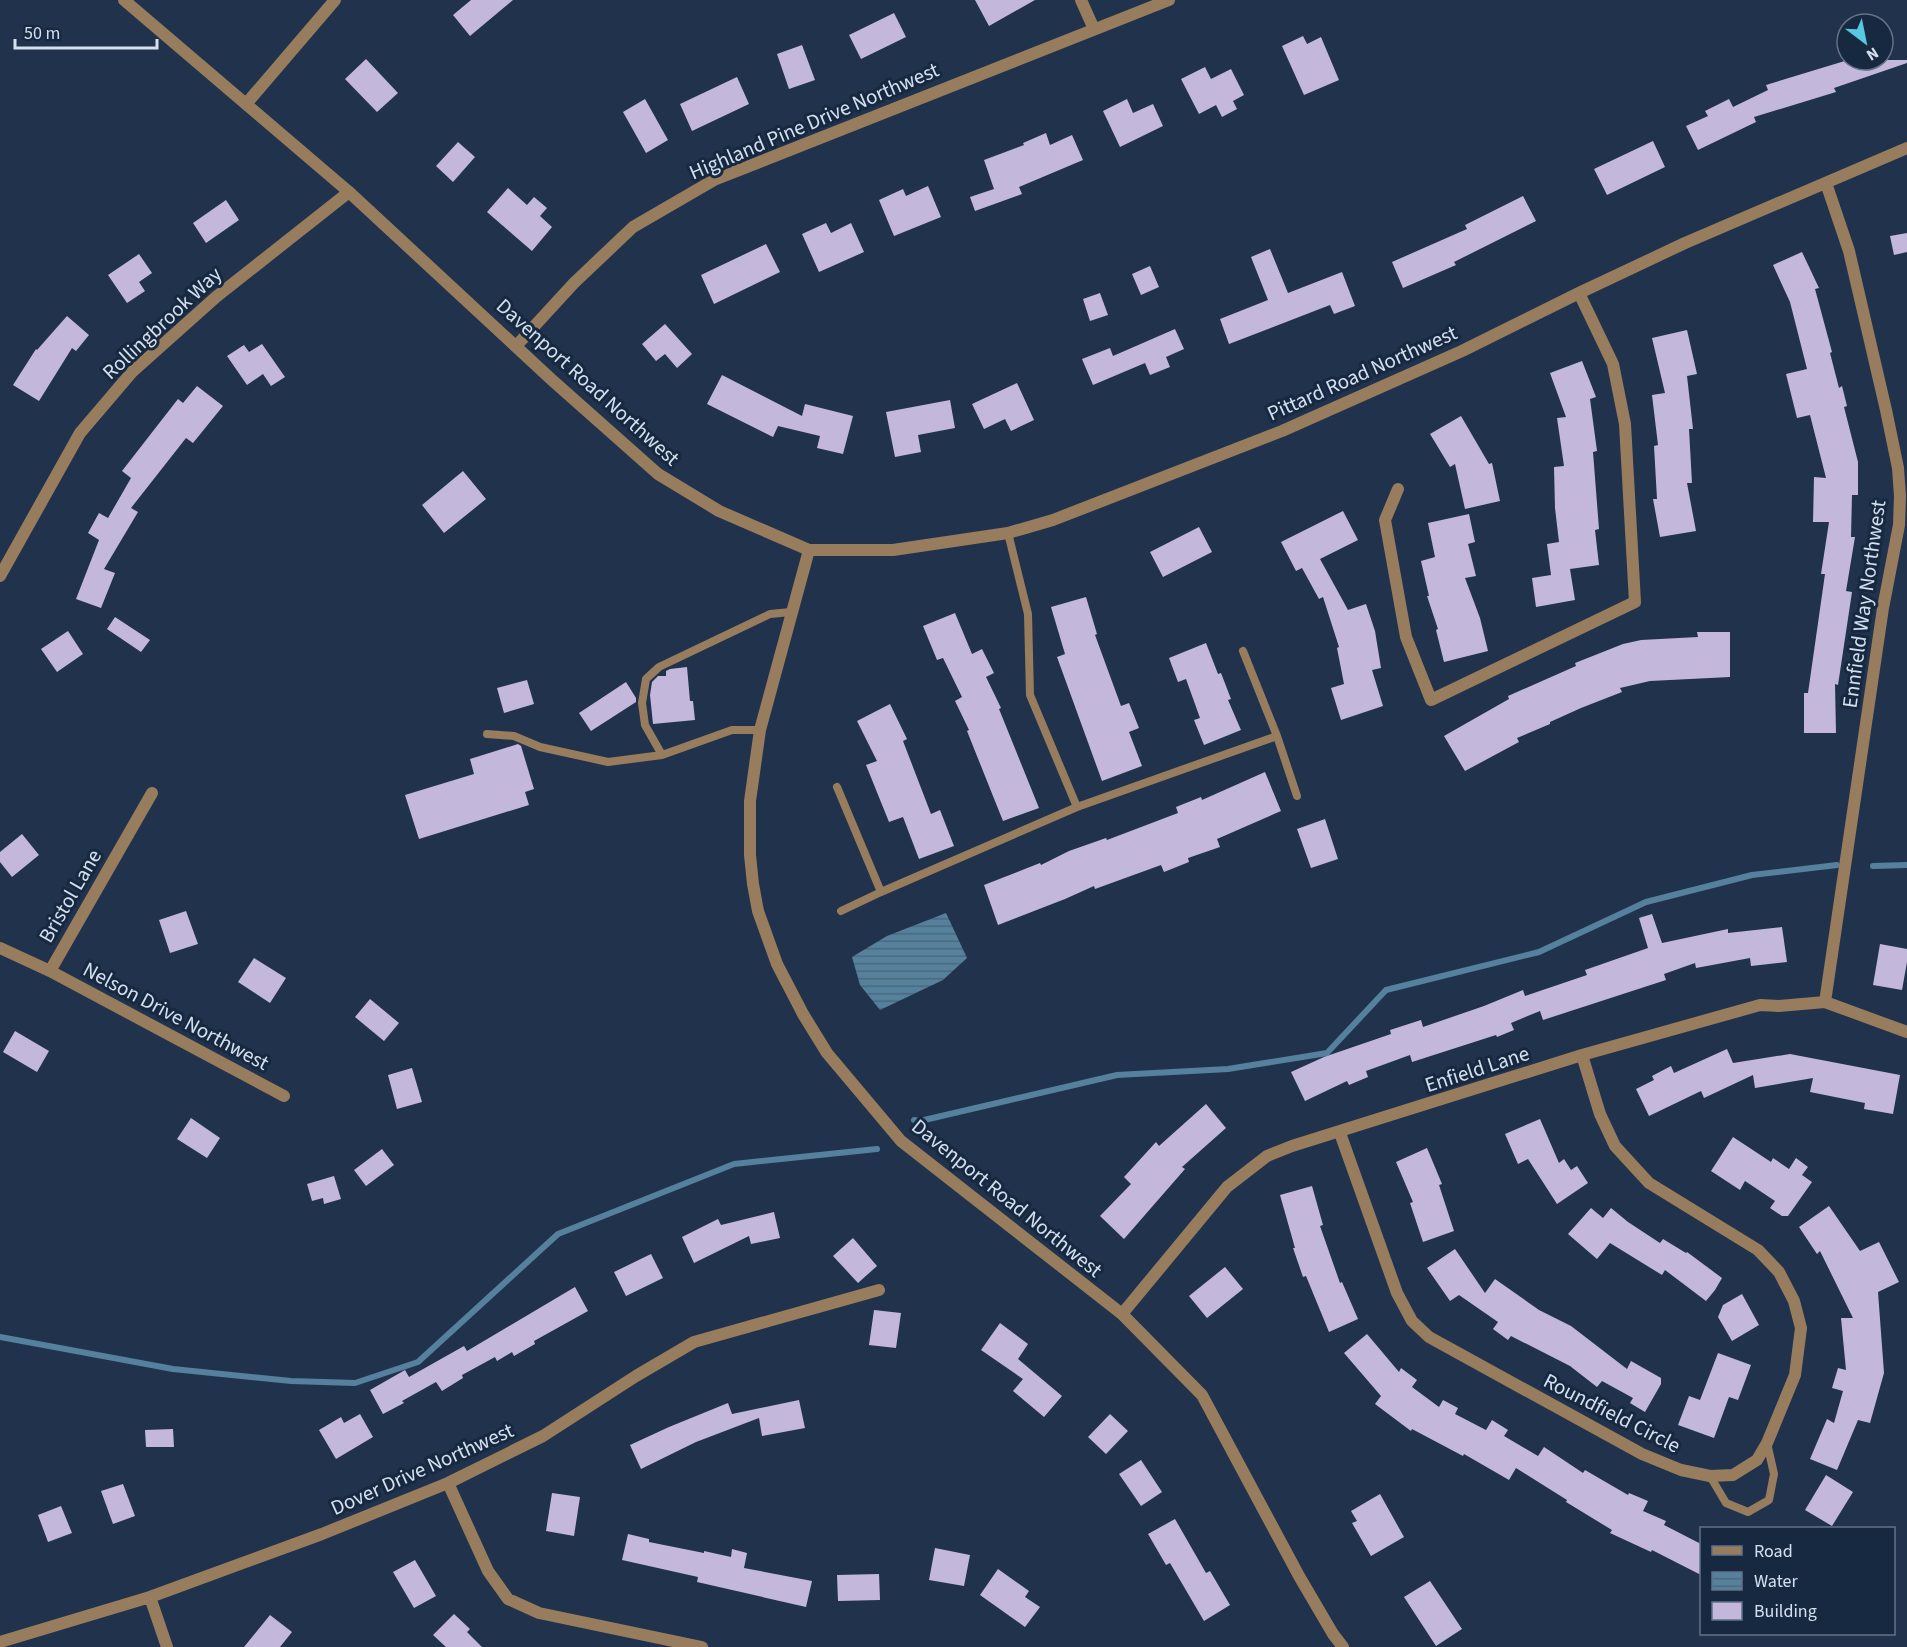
<svg xmlns="http://www.w3.org/2000/svg" width="1907" height="1647" viewBox="0 0 1907 1647" font-family="'Source Sans 3',sans-serif">
  <style>
    .water { fill: url(#water-rules) }
    .lines { fill: none; stroke-linecap: round; stroke-linejoin: round }
    .stream { stroke: #55819d; stroke-width: 6 }
    .building { fill: #c3b8db }
    .service { stroke: #977d5d; stroke-width: 8 }
    .minor { stroke: #977d5d; stroke-width: 12 }
    .tertiary { stroke: #977d5d; stroke-width: 12 }
    .labels { text-anchor: middle; dominant-baseline: central; stroke-width: 6; stroke-linejoin: round; paint-order: stroke }
    .street-label { font-size: 21px; fill: #d4e0ef; stroke: #172941 }
  </style>
  <defs>
    <pattern id="water-rules" width="6" height="5" patternUnits="userSpaceOnUse" patternTransform="scale(1.5)"><rect width="6" height="5" fill="#55819d"/><path d="M0 2.5h6" fill="none" stroke="#4d687b"/></pattern>
  </defs>
  <rect width="100%" height="100%" fill="#21334c"/>
  <path class="water" d="M946,913L967,958L943,980L880,1010L860,985L852,957L887,936Z"/>
  <g class="lines">
    <path class="stream" d="M1873,866L1907,865
      M914,1120L920,1121L1117,1075L1228,1069L1327,1053L1386,990L1539,952L1646,902L1752,875L1837,865
      M0,1337L173,1369L291,1381L355,1383L418,1362L558,1234L734,1164L877,1149"/>
  </g>
  <path class="building" d="M471,0H513L470,36L453,15Z
    M975,0H1035L989,26Z
    M894,13L906,37L861,59L849,35Z
    M1303,36L1307,44L1321,37L1339,80L1304,95L1282,46Z
    M802,45L815,80L789,89L777,54Z
    M366,59L398,93L377,112L345,79Z
    M1848,60H1907V63L1834,88L1836,92L1754,117L1756,122L1698,150L1686,126L1708,116L1705,111L1729,99L1733,107L1768,90L1766,85Z
    M1205,67L1211,79L1231,69L1244,95L1233,101L1237,109L1222,117L1216,105L1199,114L1181,79Z
    M737,77L749,104L692,131L680,104Z
    M645,99L668,140L646,153L623,112Z
    M1127,99L1133,113L1153,104L1163,126L1120,147L1103,111Z
    M1046,133L1050,145L1072,135L1083,160L1019,187L1022,194L975,211L970,197L994,189L984,160L1024,145L1023,143Z
    M1653,141L1665,167L1607,195L1594,169Z
    M458,142L475,157L453,182L436,166Z
    M928,186L941,217L894,236L879,200L903,189L906,196Z
    M508,188L527,205L534,197L547,208L540,216L552,227L532,251L487,212Z
    M1523,196L1536,221L1454,262L1456,265L1403,288L1392,262L1467,229L1465,225Z
    M226,200L239,220L206,243L193,223Z
    M826,223L831,233L851,223L864,252L819,272L802,234Z
    M1907,233V252L1894,255L1890,236Z
    M766,244L780,272L714,304L701,275Z
    M1270,249L1288,293L1342,272L1355,306L1334,314L1330,305L1229,344L1220,319L1268,300L1251,257Z
    M1802,252L1819,288L1815,289L1832,352L1830,353L1839,388L1842,386L1847,406L1844,407L1858,462V495H1852L1851,537H1855L1846,591L1852,592L1838,685L1835,684L1836,733H1804V693H1808L1825,574H1821L1829,522H1813L1814,477L1826,478L1810,415L1797,418L1786,374L1807,369L1790,302L1773,265Z
    M139,254L152,273L139,282L145,291L127,303L108,275Z
    M1150,266L1159,287L1141,295L1132,274Z
    M1100,293L1108,315L1090,321L1083,299Z
    M67,316L89,335L76,351L72,348L39,401L13,385L36,349L37,350Z
    M665,324L692,354L677,368L665,354L656,361L642,344Z
    M1175,329L1184,349L1166,357L1170,367L1150,375L1145,363L1093,385L1082,359L1110,348L1113,356Z
    M1687,330L1697,374L1687,376L1693,429H1689L1692,483H1687L1696,531L1660,537L1653,499H1657L1654,446L1658,445L1652,395L1665,393L1652,338Z
    M262,344L285,377L271,386L263,374L247,385L227,356L244,345L249,352Z
    M1582,361L1596,397L1590,399L1597,451L1593,452L1599,529L1595,530L1599,565L1570,569L1575,600L1536,607L1532,578L1551,575L1547,544L1559,542L1555,508L1554,467L1564,466L1557,418L1566,417L1550,373Z
    M722,375L802,416L805,404L853,416L843,454L817,448L820,436L778,426L773,437L707,404Z
    M1017,383L1034,420L1011,431L1005,419L984,429L972,404Z
    M197,386L223,406L193,443L186,438L131,508L138,512L104,569L115,573L101,608L76,599L99,540L88,533L99,513L108,518L131,478L122,471L178,399L183,403Z
    M950,400L955,428L918,435L921,452L895,457L886,412Z
    M1461,416L1489,464L1492,463L1500,501L1465,509L1455,464L1450,467L1430,434Z
    M463,471L486,499L444,533L422,505Z
    M1343,511L1358,540L1320,559L1348,610L1366,604L1375,631L1381,668L1372,670L1383,706L1341,720L1331,688L1344,684L1337,648L1339,647L1323,597L1319,599L1302,568L1296,571L1281,542Z
    M1469,514L1475,542L1468,544L1476,576L1465,578L1480,618L1488,651L1444,662L1436,630L1438,629L1427,596H1429L1421,561L1435,557L1428,523Z
    M1199,527L1212,552L1163,577L1150,552Z
    M1086,597L1097,634L1095,635L1121,706L1129,703L1139,728L1129,732L1142,766L1102,781L1057,657L1065,654L1051,607Z
    M955,613L972,654L982,649L994,673L986,677L1001,708L999,709L1039,808L1003,821L967,731L969,730L955,701L962,697L943,658L937,660L923,626Z
    M115,617L150,640L141,652L107,629Z
    M68,631L83,654L57,672L41,649Z
    M1697,632H1730V677L1650,681L1620,688L1622,692L1581,708L1550,722V724L1517,738L1519,742L1465,771L1444,736L1509,699L1508,696L1576,666L1575,663L1623,644L1641,640L1698,637Z
    M1206,643L1218,674L1221,673L1231,699L1228,700L1241,730L1204,745L1194,720L1200,718L1186,679L1178,682L1169,658Z
    M687,667L690,701H693L695,720L653,724L650,695L652,682L658,676H666V671L670,669Z
    M527,680L534,704L504,713L497,688Z
    M626,682L636,698V702L591,731L579,713Z
    M890,704L907,739L903,741L931,814L940,810L954,846L919,859L903,817L889,822L866,765L877,761L857,721Z
    M518,744L521,746L534,789L525,792L529,805L419,839L405,795L474,774L470,759Z
    M1265,772L1281,811L1217,839L1220,847L1188,858L1189,862L1164,872L1161,865L1095,889L1094,886L1065,899L998,925L984,885L1040,863L1041,865L1069,851L1106,838L1107,840L1178,813L1176,807L1201,797L1202,800Z
    M1325,819L1338,859L1311,868L1297,829Z
    M22,834L39,855L12,877L0,862V852Z
    M186,911L198,944L170,953L159,920Z
    M1652,914L1662,943L1728,929V933L1782,927L1787,962L1751,966L1750,958L1696,968L1695,963L1664,974L1666,980L1543,1020L1540,1011L1511,1023L1514,1030L1497,1037L1496,1035L1412,1062L1410,1055L1366,1071L1368,1077L1349,1085L1347,1081L1305,1101L1291,1072L1324,1057L1391,1034L1390,1030L1421,1020L1423,1027L1484,1006L1523,990L1525,996L1587,975L1585,970L1648,948L1639,918Z
    M1880,944L1907,949V962L1902,990L1873,985Z
    M254,958L286,978L270,1003L238,982Z
    M370,999L399,1023L384,1041L355,1017Z
    M15,1031L49,1051L37,1072L3,1052Z
    M1727,1049L1733,1063L1790,1054L1900,1075L1893,1114L1864,1109L1865,1103L1810,1092L1813,1078L1755,1088L1753,1075L1704,1098L1701,1091L1649,1116L1636,1089L1654,1080L1652,1076L1671,1066L1674,1073Z
    M412,1068L422,1102L397,1109L388,1075Z
    M1206,1104L1226,1128L1182,1167L1185,1169L1124,1239L1100,1216L1131,1184L1124,1177L1156,1142L1159,1146Z
    M191,1118L220,1138L207,1158L177,1139Z
    M1540,1119L1559,1163L1564,1159L1571,1170L1577,1166L1588,1183L1557,1204L1528,1159L1518,1164L1505,1134Z
    M1733,1137L1771,1162L1773,1158L1789,1169L1796,1158L1808,1167L1802,1175L1812,1182L1788,1216H1782L1770,1208L1775,1201L1745,1181L1740,1190L1711,1171Z
    M1427,1148L1442,1184L1439,1185L1454,1231L1423,1242L1410,1203L1413,1202L1396,1162Z
    M382,1149L394,1165L366,1186L354,1170Z
    M334,1176L341,1199L324,1204L323,1198L312,1201L307,1184Z
    M1312,1186L1323,1225L1320,1226L1340,1283L1342,1282L1358,1319L1329,1332L1306,1276L1303,1277L1293,1248H1295L1280,1195Z
    M1829,1206L1860,1251L1879,1242L1899,1282L1878,1292L1884,1373L1870,1423L1858,1420L1837,1470L1810,1459L1827,1419L1834,1423L1843,1391L1832,1388L1838,1368L1846,1370L1841,1318H1853L1820,1251L1817,1254L1799,1227Z
    M1591,1208L1603,1218L1611,1208L1628,1222L1660,1243L1663,1239L1686,1253L1687,1252L1722,1278L1715,1290L1706,1301L1665,1270L1662,1275L1610,1243L1597,1259L1568,1234Z
    M774,1212L780,1238L751,1244L749,1236L694,1263L682,1237L718,1219L721,1225Z
    M853,1238L877,1266L858,1283L833,1256Z
    M1455,1249L1485,1293L1495,1279L1539,1310L1571,1326L1627,1369L1631,1361L1661,1378V1384L1645,1412L1630,1403L1633,1398L1602,1381L1597,1387L1570,1366L1511,1336L1508,1340L1493,1329L1498,1322L1459,1295L1450,1301L1427,1268Z
    M651,1254L663,1278L626,1296L614,1272Z
    M1225,1267L1243,1289L1207,1318L1189,1296Z
    M575,1287L588,1311L534,1341L535,1344L514,1356L512,1352L497,1361L495,1357L462,1375L463,1378L442,1391L436,1382L402,1401L404,1403L383,1414L370,1390L405,1370L409,1377L464,1346L467,1351Z
    M1742,1294L1759,1325L1732,1341L1718,1317L1723,1305Z
    M874,1310L901,1313L896,1348L869,1345Z
    M1000,1323L1028,1344L1018,1359L1062,1396L1044,1417L1013,1391L1023,1379L981,1350Z
    M1367,1334L1399,1372L1401,1368L1417,1380L1412,1387L1439,1407L1443,1400L1458,1408L1455,1414L1486,1430L1492,1420L1508,1430L1504,1436L1538,1456L1544,1447L1583,1473L1585,1470L1628,1495L1629,1493L1648,1501L1643,1511L1666,1521L1664,1525L1701,1544V1575L1652,1550L1651,1552L1610,1533L1612,1530L1566,1502L1567,1500L1516,1468L1509,1480L1464,1454L1463,1456L1412,1429L1411,1431L1375,1404L1381,1396L1344,1353Z
    M1718,1353L1751,1365L1738,1400L1729,1397L1714,1438L1678,1425L1689,1396L1700,1400Z
    M799,1400L805,1428L762,1436L759,1418L696,1442L641,1469L630,1445L669,1427L728,1403L732,1414Z
    M360,1414L373,1437L336,1459L319,1430L341,1417L344,1423Z
    M1110,1414L1128,1431L1106,1454L1088,1437Z
    M173,1429L174,1447H146L145,1430Z
    M1141,1460L1162,1492L1141,1506L1119,1474Z
    M1826,1475L1853,1492L1832,1526L1805,1510Z
    M123,1484L135,1516L113,1524L101,1491Z
    M552,1493L580,1497L574,1536L546,1531Z
    M1380,1494L1404,1537L1371,1556L1352,1523L1357,1521L1351,1511Z
    M61,1506L72,1533L48,1542L38,1515Z
    M1175,1519L1206,1573L1210,1571L1230,1605L1204,1621L1170,1563L1166,1565L1148,1534Z
    M628,1534L649,1539V1542L704,1553V1551L731,1557L732,1549L747,1553L744,1568L812,1581L806,1607L697,1582L698,1577L622,1560Z
    M935,1548L970,1555L964,1586L929,1580Z
    M415,1560L436,1596L414,1608L393,1572Z
    M998,1569L1029,1591L1025,1597L1040,1607L1025,1627L980,1595Z
    M879,1574L880,1600L838,1601L837,1575Z
    M1430,1581L1462,1629L1436,1646L1404,1597Z
    M454,1614L470,1629L467,1632L482,1647H446L433,1635Z
    M270,1615L292,1632L280,1647H244Z"/>
  <g class="lines">
    <path class="service" d="M1243,651L1277,736L1297,796
      M760,730H732L662,755L645,725L642,703L646,679L659,667L770,614L791,612
      M487,734L514,736L540,747L608,762L662,755
      M837,787L881,892L1077,807L1030,695L1028,614L1008,533
      M1077,807L1277,736
      M841,911L881,892
      M1710,1476L1726,1503L1748,1512L1769,1500L1774,1474L1767,1443"/>
    <path class="minor" d="M1081,0L1094,29
      M246,104L335,0
      M517,345L574,283L633,227L714,180L1169,0
      M1398,489L1385,520L1406,637L1431,700L1635,602L1625,424L1613,364L1579,293
      M809,550H893L1008,533L1053,520L1282,431L1462,351L1579,293L1685,243L1907,148
      M0,576L80,433L132,372L216,297L349,192
      M0,948L50,971L284,1096
      M50,971L152,793
      M1825,1002L1883,608L1899,525L1900,496L1898,468L1886,410L1849,251L1826,183
      M1340,1133L1397,1293L1412,1321L1429,1337L1642,1454L1681,1470L1710,1476L1733,1475L1757,1460L1767,1443L1795,1375L1801,1328L1794,1301L1779,1272L1758,1250L1649,1183L1615,1146L1600,1114L1582,1055
      M1122,1314L1227,1187L1267,1156L1292,1146L1582,1055L1760,1005L1779,1006L1825,1002L1907,1032
      M448,1483L488,1571L508,1599L539,1613L702,1647
      M150,1597L167,1647
      M0,1642L150,1597L322,1534L448,1483L543,1436L636,1376L694,1342L879,1290"/>
    <path class="tertiary" d="M124,0L349,192L552,380L658,474L719,511L809,550L760,730L750,801V855L753,884L758,911L777,964L803,1014L827,1053L901,1141L1122,1314L1202,1395L1299,1576L1333,1634L1343,1647"/>
  </g>
  <g class="labels">
    <g class="street-label">
      <text transform="translate(814 121) rotate(-23)">Highland Pine Drive Northwest</text>
      <text transform="translate(162 323) rotate(-43)">Rollingbrook Way</text>
      <text transform="translate(1362 373) rotate(-24)">Pittard Road Northwest</text>
      <text transform="translate(588 382) rotate(42)">Davenport Road Northwest</text>
      <text transform="translate(1864 604) rotate(-82)">Ennfield Way Northwest</text>
      <text transform="translate(70 896) rotate(-60)">Bristol Lane</text>
      <text transform="translate(176 1016) rotate(28)">Nelson Drive Northwest</text>
      <text transform="translate(1477 1069) rotate(-18)">Enfield Lane</text>
      <text transform="translate(1007 1198) rotate(39)">Davenport Road Northwest</text>
      <text transform="translate(1612 1413) rotate(27)">Roundfield Circle</text>
      <text transform="translate(422 1469) rotate(-24)">Dover Drive Northwest</text>
    </g>
  </g>
  <rect x="1700" y="1527" width="195" height="108" fill="#172941" stroke="#637287" stroke-width="1.5"/>
  <rect x="1712" y="1546" width="30" height="9" fill="#977d5d" stroke="#637287" stroke-width="1.5"/>
  <text x="1754" y="1557" font-size="18" fill="#d4e0ef">Road</text>
  <rect x="1712" y="1572" width="30" height="18" fill="url(#water-rules)" stroke="#637287" stroke-width="1.5"/>
  <text x="1754" y="1587" font-size="18" fill="#d4e0ef">Water</text>
  <rect x="1712" y="1602" width="30" height="18" fill="#c3b8db" stroke="#637287" stroke-width="1.5"/>
  <text x="1754" y="1617" font-size="18" fill="#d4e0ef">Building</text>
  <g transform="translate(1865 42) rotate(148)"><circle r="28" fill="#172941" stroke="#637287" stroke-width="1.5"/>
  <path d="M0-4.5L10 22L0 15L-10 22Z" fill="#56c9e1"/>
  <text y="-9" font-size="16" font-weight="bold" text-anchor="middle" fill="#d4e0ef">N</text>
  </g>
  <path d="M15 39v9h142v-9" fill="none" stroke="#d4e0ef" stroke-width="3"/>
  <text x="24" y="39" font-size="18" fill="#d4e0ef" stroke="#172941" stroke-width="4.5" paint-order="stroke">50 m</text>
</svg>
